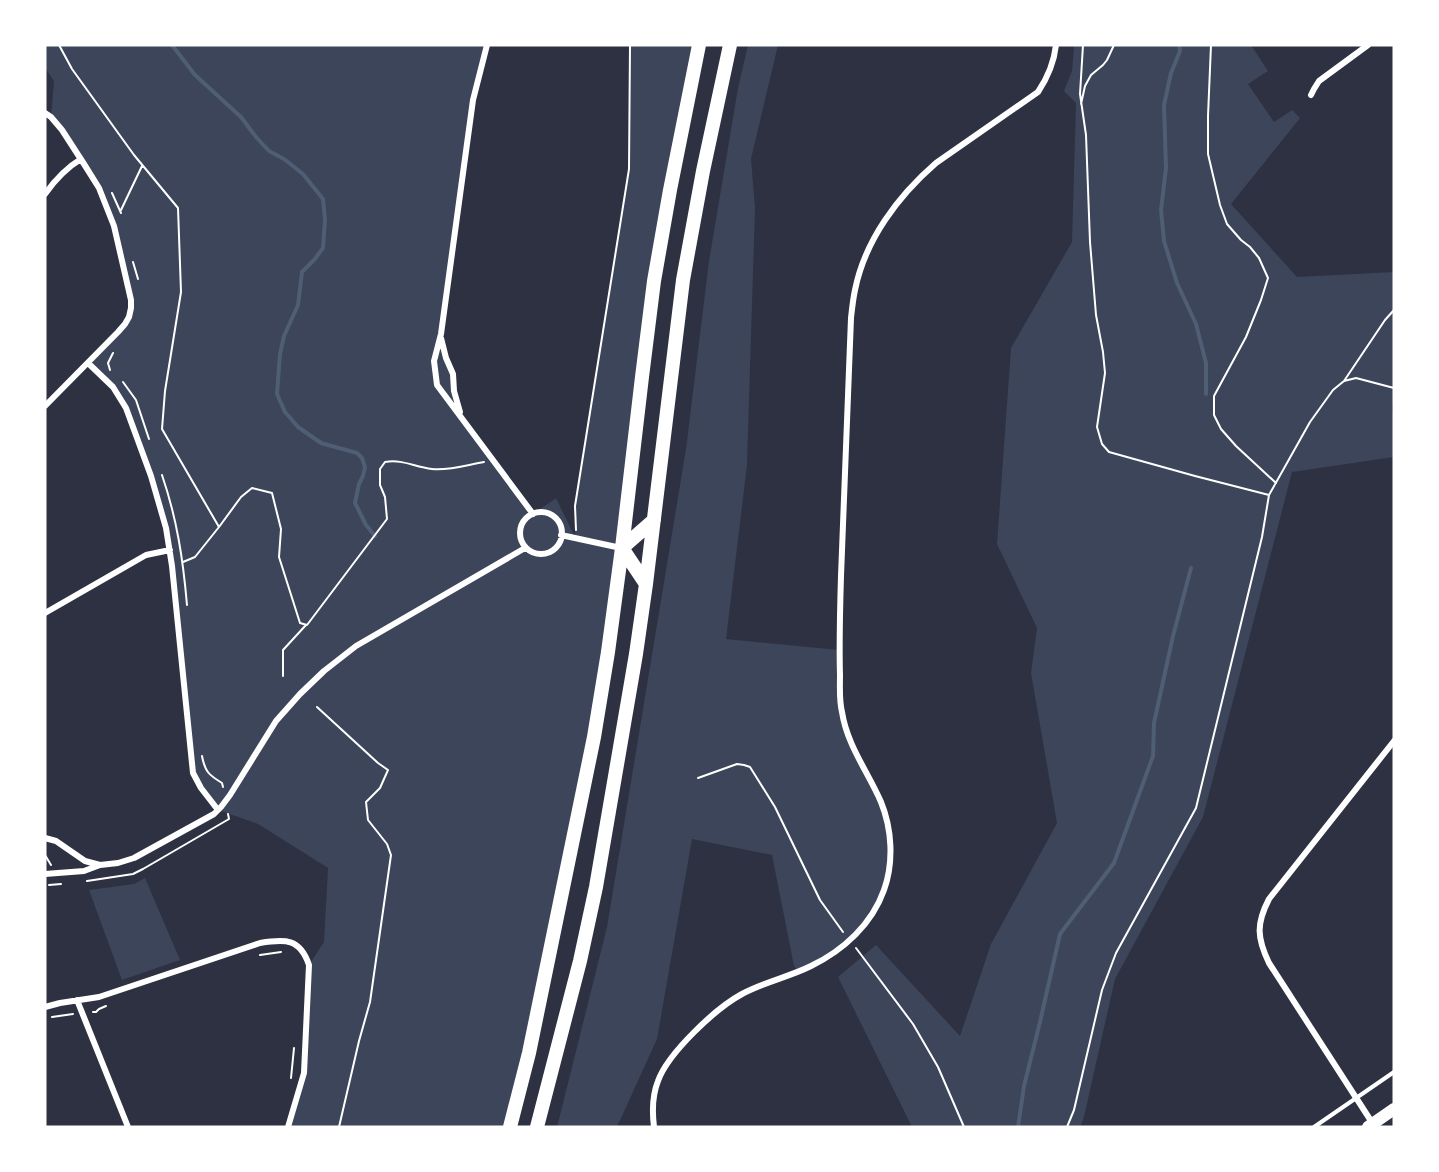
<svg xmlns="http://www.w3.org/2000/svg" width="1439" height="1172" viewBox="0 0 1439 1172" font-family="Bitter,serif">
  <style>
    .green { fill: #3c4559 }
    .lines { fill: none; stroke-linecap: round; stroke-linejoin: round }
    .stream { stroke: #4f5d75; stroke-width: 4 }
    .path { stroke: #fff; stroke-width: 2 }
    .service { stroke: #fff; stroke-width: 4 }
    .minor { stroke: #fff; stroke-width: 6 }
    .secondary { stroke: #fff; stroke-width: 12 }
    .primary { stroke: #fff; stroke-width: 14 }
  </style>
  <rect width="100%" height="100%" fill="#2d3142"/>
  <path class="green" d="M45,45H487L473,100L441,334L461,415L533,514L556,498L575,537V506L629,169L630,45H699L670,190L608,652L510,1127H288L302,1081L309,965L324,942L328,868L258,824L218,810L196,780L166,528L119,396L88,363L118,332L131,308L114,226L99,188L51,117L54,81L45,68Z
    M748,45H778L751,159L755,208L747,465L726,639L839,650L842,713L885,814L890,860L877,904L851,940L798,971L794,966L772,855L692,839L657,1039L617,1127H557L607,927L686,449L709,261L738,88Z
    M1074,45H1251L1268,71L1248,84L1274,122L1292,110L1300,118L1231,204L1297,277L1394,272V396L1392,409L1394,421V457L1292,472L1203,817L1115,979L1084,1117L1080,1127H912L838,977L876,945L960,1036L991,944L1057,823L1031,673L1037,628L997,544L1011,348L1072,242L1076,103L1064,91L1072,71Z
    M145,878L180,960L122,980L89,890L134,884Z"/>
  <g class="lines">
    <path class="stream" d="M172,45L195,75L241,117L256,137L269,151L284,159L303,174L323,199L325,220L323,248L314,260L302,272L298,305L284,336L280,354L277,394L285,412L298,427L321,443L357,453L362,458L365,467L363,476L359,484L355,503L366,525L375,536
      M1179,45L1180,51L1171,73L1164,105L1166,168L1161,210L1164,241L1177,283L1196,324L1206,363V394
      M1018,1127L1024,1086L1040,1022L1060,934L1114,863L1153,756L1154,723L1173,636L1191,568"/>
    <path class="path" d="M59,45L72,69L134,155L178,208L181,292L165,391L162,429L219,527L241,497L252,488L272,493L281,529L279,557L300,623L307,625L387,519L385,497L380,485V469L385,462C403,459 414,467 432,469C448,471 467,465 484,462
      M1083,45L1080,94L1086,135L1090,242L1096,315L1103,352L1105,373L1097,427L1102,444L1109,452L1195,476L1269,495
      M1211,45L1208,116V154L1220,205L1227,224L1241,240L1250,247L1259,258L1268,278L1261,300L1246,337L1214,396V415L1221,429L1236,446L1276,483
      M1081,104L1085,86L1091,75L1103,65L1107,60L1114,45
      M112,193L121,213
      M121,210L142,166
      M133,262L138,279
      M110,370L108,363L113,353
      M1344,381L1385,320L1394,310
      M123,382L136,400L149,439
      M162,475C177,519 183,559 187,605
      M576,530L575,506L629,169L630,45
      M183,562L195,557L219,527
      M283,676V650L306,625
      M317,707L378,763L388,770L380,788L366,802L368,820L387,844L391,855L370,1002L359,1041L339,1127
      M202,756C205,772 209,775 222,783L223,787
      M698,778L737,764L744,765L750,767L775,807L820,900L843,932
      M45,855L51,865
      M87,881L133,874L143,869L229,819L228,814
      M49,885L61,884
      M856,948L913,1024L938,1067L964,1127
      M260,955L281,952
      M93,1012H96L99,1009L106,1006
      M52,1017L73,1014
      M291,1078L294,1048
      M1067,1127L1074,1110L1102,990L1116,953L1196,808L1262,537L1269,495L1310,422L1333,390L1344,381L1356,378L1394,388"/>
    <path class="service" d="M1314,1127L1394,1072"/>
    <path class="minor" d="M487,45L473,100L441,334L434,361L437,385L533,514
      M1311,95L1314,89L1319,81L1368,45
      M45,113L51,117L62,130L84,164L99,188L114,226L131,300V308L129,317L125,324L118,332L45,406
      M45,194C55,180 66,168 81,159
      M441,338L446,358L453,374L454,391L460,412
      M88,363L113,387L126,408L151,476L166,528L172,566L193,773L201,788L218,810
      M520 533a21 21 0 1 1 42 0a21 21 0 1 1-42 0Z
      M561,535L621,548
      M45,613L146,555L170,550
      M45,838L56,841L85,861L100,865
      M45,874L84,871L100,865L118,863L134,858L214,814L221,807L230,795L276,721L300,694L324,671L356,646L525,548
      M77,1000L128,1127
      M45,1007L60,1003L99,997L260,943C285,939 300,938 309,965L304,1073L288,1127
      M1373,1124L1269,963C1257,938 1256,924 1269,899L1394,741
      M654,1127C652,1111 652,1096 658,1081C668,1053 716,1008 742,994C764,982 789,977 811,966C844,950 872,924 884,890C894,862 892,829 881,802C868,772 847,745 842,712C839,700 840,687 840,675C839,642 840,609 841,576C844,490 848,404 851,318C852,309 853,299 855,290C865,240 898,196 936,163L1038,92C1048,77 1054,63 1056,45"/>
    <path class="secondary" d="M1368,1127L1394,1109"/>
    <path class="primary" d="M622,548L654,520
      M622,548L646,584
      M510,1127L529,1053L594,737L608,652L622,548L642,377L654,281L670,190L699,45
      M537,1127L580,961L596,887L636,654L646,584L683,280L703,171L730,45"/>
  </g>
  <rect width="1439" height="1172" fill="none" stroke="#ffffff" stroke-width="93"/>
</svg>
